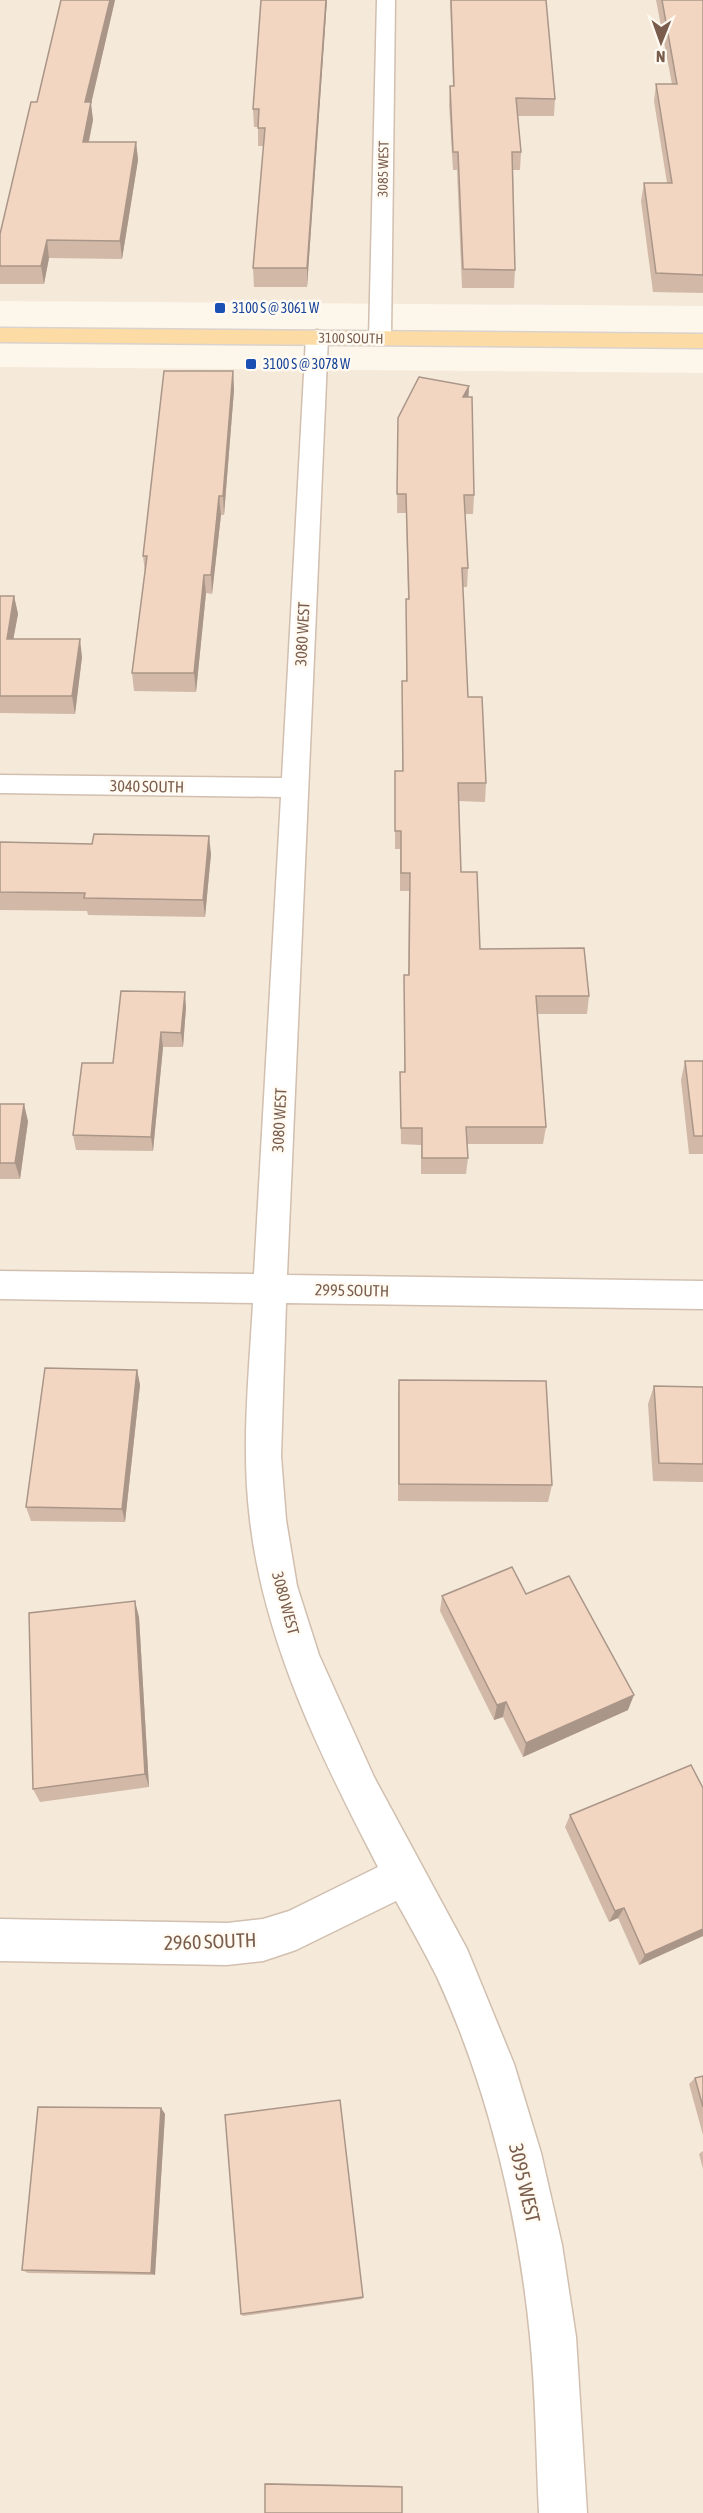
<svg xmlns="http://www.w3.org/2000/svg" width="703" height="2513" viewBox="0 0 703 2513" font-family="'Asap Condensed',sans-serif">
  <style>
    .residential { fill: #f5e9d9 }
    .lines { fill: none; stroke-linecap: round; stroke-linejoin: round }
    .minor-casing { stroke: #d1bfaf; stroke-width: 3 }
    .major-casing { stroke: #dad2cd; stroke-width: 3 }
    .minor { fill: #fff; fill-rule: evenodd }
    .major { fill: #fcdca4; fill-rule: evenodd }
    .wall { fill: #d1b8a7 }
    .shaded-wall { fill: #aa9688 }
    .building { fill: #f3d6c2; stroke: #aa9688; stroke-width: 1.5 }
    .transit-dot { fill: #1a4fb4; stroke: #fffaf2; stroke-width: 2 }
    .labels { text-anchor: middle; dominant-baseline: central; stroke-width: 5; stroke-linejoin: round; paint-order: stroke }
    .far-street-label { font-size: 14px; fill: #7a5d4c; stroke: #fffaf2 }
    .far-transit-label { font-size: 14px; fill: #164399; stroke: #fffaf2; text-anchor: start }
    .street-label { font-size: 16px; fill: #7a5d4c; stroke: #fffaf2 }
    .near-street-label { font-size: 20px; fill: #7a5d4c; stroke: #fffaf2 }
  </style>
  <rect width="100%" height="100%" fill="#fdf6eb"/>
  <path class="residential" d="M0,0H703V306L0,301Z
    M0,367L703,373V2513H0Z"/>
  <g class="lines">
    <defs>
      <path id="minor" d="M377,0H395L391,338L388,343H372L369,338Z
        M317,330L325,332L328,337L287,1275L703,1281V1309L286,1303L281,1456L286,1520L297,1586L319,1655L374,1777L467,1949L514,2064L541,2153L562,2245L576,2337L587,2513H539C536,2454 536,2395 530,2336C518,2214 488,2088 437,1977C424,1951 410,1926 396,1901L296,1950L263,1961L227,1965L0,1961V1919L227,1923L263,1919L289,1911L378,1867C322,1759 264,1643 250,1520C241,1448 249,1375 253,1303L0,1299V1271L254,1274L281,797L0,793V775L282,778L306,337L309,332Z"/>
      <path id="major" d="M0,328L703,334V348L0,342Z"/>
    </defs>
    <use href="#minor" class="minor-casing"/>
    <use href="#major" class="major-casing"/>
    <use href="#minor" class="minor"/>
    <use href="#major" class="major"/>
  </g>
  <path class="wall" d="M61,0H115L91,104L93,120L89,142H136L138,160L122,259L49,258L44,284H0V234L37,102Z
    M327,0L307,287H254L253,268L264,146H258V127H254L253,109Z
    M450,0H546L555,99L554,116H518L521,152L520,170H513L515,270L514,288H462L457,170H453L449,104L450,86H453Z
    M656,0H703V293L653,292L641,201L644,183H667L654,101L656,84H672Z
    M233,371L234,390L224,515H221L212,594L206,593L196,692L134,691L132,673L145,573L143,556Z
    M469,386L468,397L474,495L473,514H465L468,568L467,587H462L468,697L486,783L485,802L459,801L461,872L480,949L589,996L587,1014H537L546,1127L543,1144H467L468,1158L466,1174H421V1145L401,1144L400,1089V1072H404V975H408L409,891H400V849H395V771H402V681H406V599H408L406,513H397L398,418Z
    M0,596H14L18,614L13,639L82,657L75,714L0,713Z
    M0,842L211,854L205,917L88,915L87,911L0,910Z
    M186,1007L183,1047H163L153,1151L76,1150L73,1135L113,1063Z
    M685,1061H703V1154H689L681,1080Z
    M0,1104L28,1121L20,1179H0Z
    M137,1370L140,1385L125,1522L31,1521L26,1507Z
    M399,1380L552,1485L548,1502L398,1501V1399Z
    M654,1386L703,1387V1482L653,1481L648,1404Z
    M526,1594L628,1710L523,1757L503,1717L494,1720L440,1611L442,1596Z
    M139,1617L149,1787L40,1802L33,1789Z
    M703,1788V1936L639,1965L618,1918L609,1922L565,1827L570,1815Z
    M703,2076V2135L689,2084L695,2078Z
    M161,2108L165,2114L155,2275L28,2273L22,2270Z
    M703,2151V2169L699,2154Z
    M363,2297L362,2299L243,2316L241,2314Z
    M267,2483L401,2486L402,2487L265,2484Z"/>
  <path class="shaded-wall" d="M110,0H115L91,104L93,120L85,159L83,142L85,102Z
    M326,0H327L307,287V268Z
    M136,142L138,160L122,259L120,241Z
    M47,240L49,258L44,284L41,266Z
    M233,371L234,390L224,515L223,496Z
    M469,386L468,405L463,397Z
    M219,496L221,515L212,594L211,575Z
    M204,575L206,593L196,692L194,673Z
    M14,596L18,614L10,657L7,639Z
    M80,639L82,657L75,714L72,696Z
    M209,836L211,854L205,917L203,900Z
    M185,992L186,1007L183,1047L181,1033Z
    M161,1032L163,1047L153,1151L151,1137Z
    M24,1104L28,1121L20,1179L15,1163Z
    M137,1370L140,1385L125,1522L122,1509Z
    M135,1601L139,1617L149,1787L145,1774Z
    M634,1695L628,1710L523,1757L526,1743Z
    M506,1702L503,1717L494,1720L497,1705Z
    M624,1908L618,1918L609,1922L615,1911Z
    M703,1929V1936L639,1965L645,1955Z
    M161,2108L165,2114L155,2275L151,2273Z"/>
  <path class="building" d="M61,0H110L85,102H91L83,142H136L120,241L47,240L41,266H0V234L31,102H37Z
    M261,0H326L307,268H253L265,128H258L259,109H253Z
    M451,0H546L555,99L516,98L521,152H512L515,270L463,269L458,152H453L450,86H454Z
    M662,0H703V275L656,273L644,183H672L656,84H677Z
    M164,371H233L223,496H219L211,575H204L194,673H132L147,556H143Z
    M419,377L469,386L463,397H472L474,495H464L468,568H462L468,697H482L486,783H458L461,872H477L480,949L584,948L589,996H536L546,1127H466L468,1158H422V1128H401L400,1072H405L404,975H409L410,873H401V831H395V771H403L402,681H407L406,599H409L406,494H397L398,418Z
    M0,596H14L7,639H80L72,696H0Z
    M94,834L209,836L203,900L84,898L85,893L0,892V842L92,844Z
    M121,991L185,992L181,1033L161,1032L151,1137L73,1135L82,1063H113Z
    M685,1061H703V1136H694Z
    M0,1104H24L15,1163H0Z
    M45,1368L137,1370L122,1509L26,1507Z
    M399,1380L546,1381L552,1485L399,1484Z
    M654,1386L703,1387V1464L659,1463Z
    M512,1567L526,1594L569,1576L634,1695L526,1743L506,1702L497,1705L442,1596Z
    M135,1601L145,1774L33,1789L29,1613Z
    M691,1765L703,1788V1929L645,1955L624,1908L615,1911L570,1815Z
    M703,2076V2107L695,2078Z
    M340,2100L363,2297L241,2314L225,2115Z
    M38,2107L161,2108L151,2273L22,2270Z
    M265,2484L402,2487V2513H265Z"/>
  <g class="transit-dot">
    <rect x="214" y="302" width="12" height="12" rx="3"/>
    <rect x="245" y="358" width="12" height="12" rx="3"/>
  </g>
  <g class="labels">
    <g class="far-street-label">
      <text transform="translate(383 169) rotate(-89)">3085 WEST</text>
      <text transform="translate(351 338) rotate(1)">3100 SOUTH</text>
    </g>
    <g class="far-transit-label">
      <text x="232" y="308">3100 S @ 3061 W</text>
      <text x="263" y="364">3100 S @ 3078 W</text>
    </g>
    <g class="street-label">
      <text transform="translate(302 634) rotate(-87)">3080 WEST</text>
      <text transform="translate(147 786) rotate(1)">3040 SOUTH</text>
      <text transform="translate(279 1120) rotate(-87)">3080 WEST</text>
      <text transform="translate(352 1290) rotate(1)">2995 SOUTH</text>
      <text transform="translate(286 1603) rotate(75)">3080 WEST</text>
    </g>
    <g class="near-street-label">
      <text transform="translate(210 1941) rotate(-2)">2960 SOUTH</text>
      <text transform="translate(525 2183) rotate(77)">3095 WEST</text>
    </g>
  </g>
  <g transform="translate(661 42) rotate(181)" stroke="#fffaf2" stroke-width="4.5" paint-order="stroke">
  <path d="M0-4.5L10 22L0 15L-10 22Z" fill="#7a5d4c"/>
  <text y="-9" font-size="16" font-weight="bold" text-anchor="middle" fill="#7a5d4c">N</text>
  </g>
</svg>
